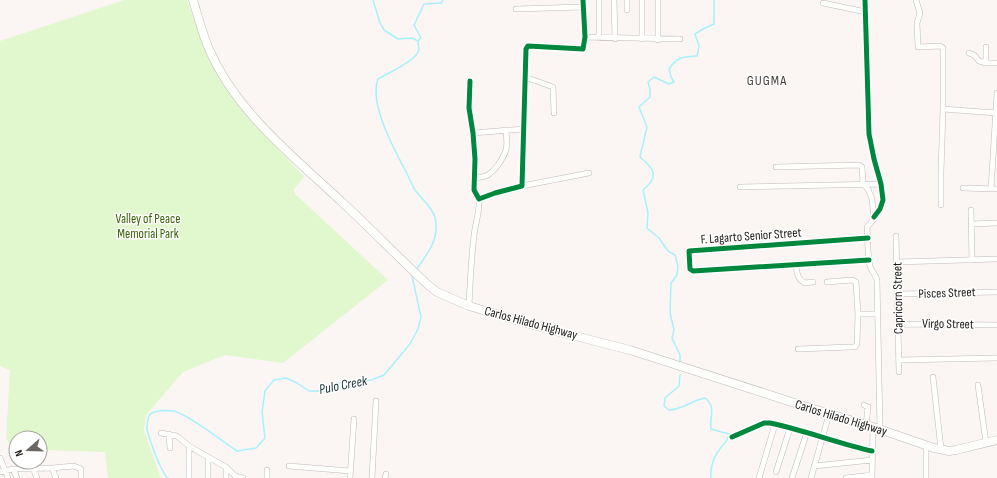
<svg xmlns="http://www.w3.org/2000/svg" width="997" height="478" viewBox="0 0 997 478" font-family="'Sofia Sans Condensed',sans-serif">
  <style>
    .green { fill: #e1f7cd }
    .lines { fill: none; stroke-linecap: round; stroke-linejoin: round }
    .stream { stroke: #a8f0fa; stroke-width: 1.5 }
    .street-casing { stroke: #bfbbba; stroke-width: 6 }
    .primary-casing { stroke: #bfbbba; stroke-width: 9 }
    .street { stroke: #fefefd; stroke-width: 5 }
    .primary { stroke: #fefefd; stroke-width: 8 }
    .cycleway-casing { stroke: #fff; stroke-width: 8 }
    .cycleway { stroke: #00873e; stroke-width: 5 }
    .labels { text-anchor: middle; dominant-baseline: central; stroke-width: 3; stroke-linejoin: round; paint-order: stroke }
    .park-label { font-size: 13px; fill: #376204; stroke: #fff }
    .street-label { font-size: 13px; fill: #1c1917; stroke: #fff }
    .neighbourhood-label { font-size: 14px; letter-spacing: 1px; fill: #453e3b; stroke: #fff }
    .water-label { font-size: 14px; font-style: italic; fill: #193135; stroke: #fff }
  </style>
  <rect width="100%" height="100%" fill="#fbf6f4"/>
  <path class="green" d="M124,0H187L210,62L237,104L304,177L294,189L295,194L388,280L283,363L225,355L183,372L146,415L144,430L160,476L162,478H108L105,452L40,450V438H16V449H12L6,438L10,370L0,366V41Z"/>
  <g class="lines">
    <path class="stream" d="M373,0L380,23L384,30L398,39L412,38L418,41C418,44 419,47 419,50C416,61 388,73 378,79C369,103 393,147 404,168C408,175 411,183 415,190C423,201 435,209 436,223C438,241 426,256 416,270
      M418,41L421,38L414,25L424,4L441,3L443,0
      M680,361V355L672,338L674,330L670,313L671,283L677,275L678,266L675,255L668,251L659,238L647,228L648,213L643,190C660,176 654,169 640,157L647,127L639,107L650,97V89L648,82L654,77L669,84L674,82L671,77L669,69C677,57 682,57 697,56L699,46L695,34L703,29L714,24V0
      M680,375L679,386L665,398L664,406L669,410C682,410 692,400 705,398C717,408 709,416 711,429L729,434C729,441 721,446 717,453C713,459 710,470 711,478
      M168,478C161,473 149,438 147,429C147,423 147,419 150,414C156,410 166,410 174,411C188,414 223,442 237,451L256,448L265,438L262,412L265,391L274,380L286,378L297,383L309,391H326L338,383L371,380L384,375L410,344L418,329L421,317L412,276L413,275"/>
    <defs>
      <path id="street" d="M599,0V38
        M614,0L615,39
        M627,0V10
        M658,0V40
        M865,0L869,134L874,159L881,184L883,200L880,209L874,217
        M916,0L920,13L917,23L918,47L940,46L943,48V109
        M823,3L866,12
        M516,9L583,7
        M585,37L680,39
        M642,39V0
        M986,47V63H997
        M969,53L974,55L979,61L986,63
        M525,77L553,87L554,113
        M470,81L469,108L473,133L475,159L474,190L479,199L495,193L522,186L526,49L528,46L583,49L585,37L583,0
        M473,133L524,129
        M776,167L859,165L862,167L863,184L868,189L872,199L874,219L867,227C868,239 867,253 870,266C871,271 876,274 877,280L880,430
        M474,178C487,177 490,175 498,165C507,152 508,147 506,132
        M522,186L589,173
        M740,187L881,184
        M963,188L997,189
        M991,189L997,93
        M941,205V172L943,109L996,113
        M971,210L972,260
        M971,224L997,223
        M896,236L899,372
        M868,238L689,251L690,269L693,271L869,260
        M897,262L997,259
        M796,264C797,273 797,279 805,283L813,282
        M898,294L997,292
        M469,306C470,283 471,260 474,236C475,224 480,212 479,199
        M858,314H877
        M899,324L997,325
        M798,349L851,347H855L857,344L858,314L856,282L852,280L827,282
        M899,360L997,358
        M933,377L941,449
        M978,385L986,443
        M864,405L868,407L866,425
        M161,433L177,436L189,446V478
        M169,434L170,448
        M732,437L764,423H770C804,430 837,443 872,451
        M926,445V478
        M189,446L208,457V478
        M208,457L226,467L235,476L243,478
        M0,458L8,478
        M289,466L350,471
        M814,466L872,460
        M226,467V478
        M33,468L37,478
        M52,468L56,478
        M13,469L17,478
        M267,470V478
        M0,472L13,469L52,468L74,466L81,469V478
        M776,472L790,428
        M350,478L354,419
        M372,478L376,401
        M385,478L386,474
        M759,478L775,424
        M792,478L807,432
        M811,478L829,414
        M846,478L872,475
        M872,478L873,427"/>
      <path id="primary" d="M193,0C198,16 202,33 209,49C236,112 294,157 343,203C372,230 399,258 428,285L437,292L469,306L540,327L630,350L801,405L873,427L934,448L949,451L956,450L997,440"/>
    </defs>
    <use href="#street" class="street-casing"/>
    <use href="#primary" class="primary-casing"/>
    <use href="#street" class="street"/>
    <use href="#primary" class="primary"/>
    <defs>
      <path id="cycleway" d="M865,0L869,134L874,159L881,184L883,200L880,209L874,217
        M470,81L469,108L473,133L475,159L474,190L479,199L495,193L522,186L526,49L528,46L583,49L585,37L583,0
        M868,238L689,251L690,269L693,271L869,260
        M732,437L764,423H770C804,430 837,443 872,451"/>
    </defs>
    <use href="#cycleway" class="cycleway-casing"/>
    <use href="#cycleway" class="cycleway"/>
  </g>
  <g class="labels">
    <g class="park-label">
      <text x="148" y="219">Valley of Peace<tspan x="148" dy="15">Memorial Park</tspan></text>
    </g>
    <g class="street-label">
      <text transform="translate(751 236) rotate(-4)">F. Lagarto Senior Street</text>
      <text transform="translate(947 293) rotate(-2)">Pisces Street</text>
      <text transform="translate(898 298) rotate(-91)">Capricorn Street</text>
      <text transform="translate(531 323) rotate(15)">Carlos Hilado Highway</text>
      <text transform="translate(948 324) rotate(1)">Virgo Street</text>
      <text transform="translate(841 418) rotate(17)">Carlos Hilado Highway</text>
    </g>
    <g class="neighbourhood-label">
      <text x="767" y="80">GUGMA</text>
    </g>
    <g class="water-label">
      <text transform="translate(343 385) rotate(-11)">Pulo Creek</text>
    </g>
  </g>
  <g transform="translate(28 450) rotate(250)"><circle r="19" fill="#ffffff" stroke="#a4a3a2"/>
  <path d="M0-3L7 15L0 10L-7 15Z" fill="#6a6664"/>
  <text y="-6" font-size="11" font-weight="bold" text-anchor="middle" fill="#1c1917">N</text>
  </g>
</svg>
